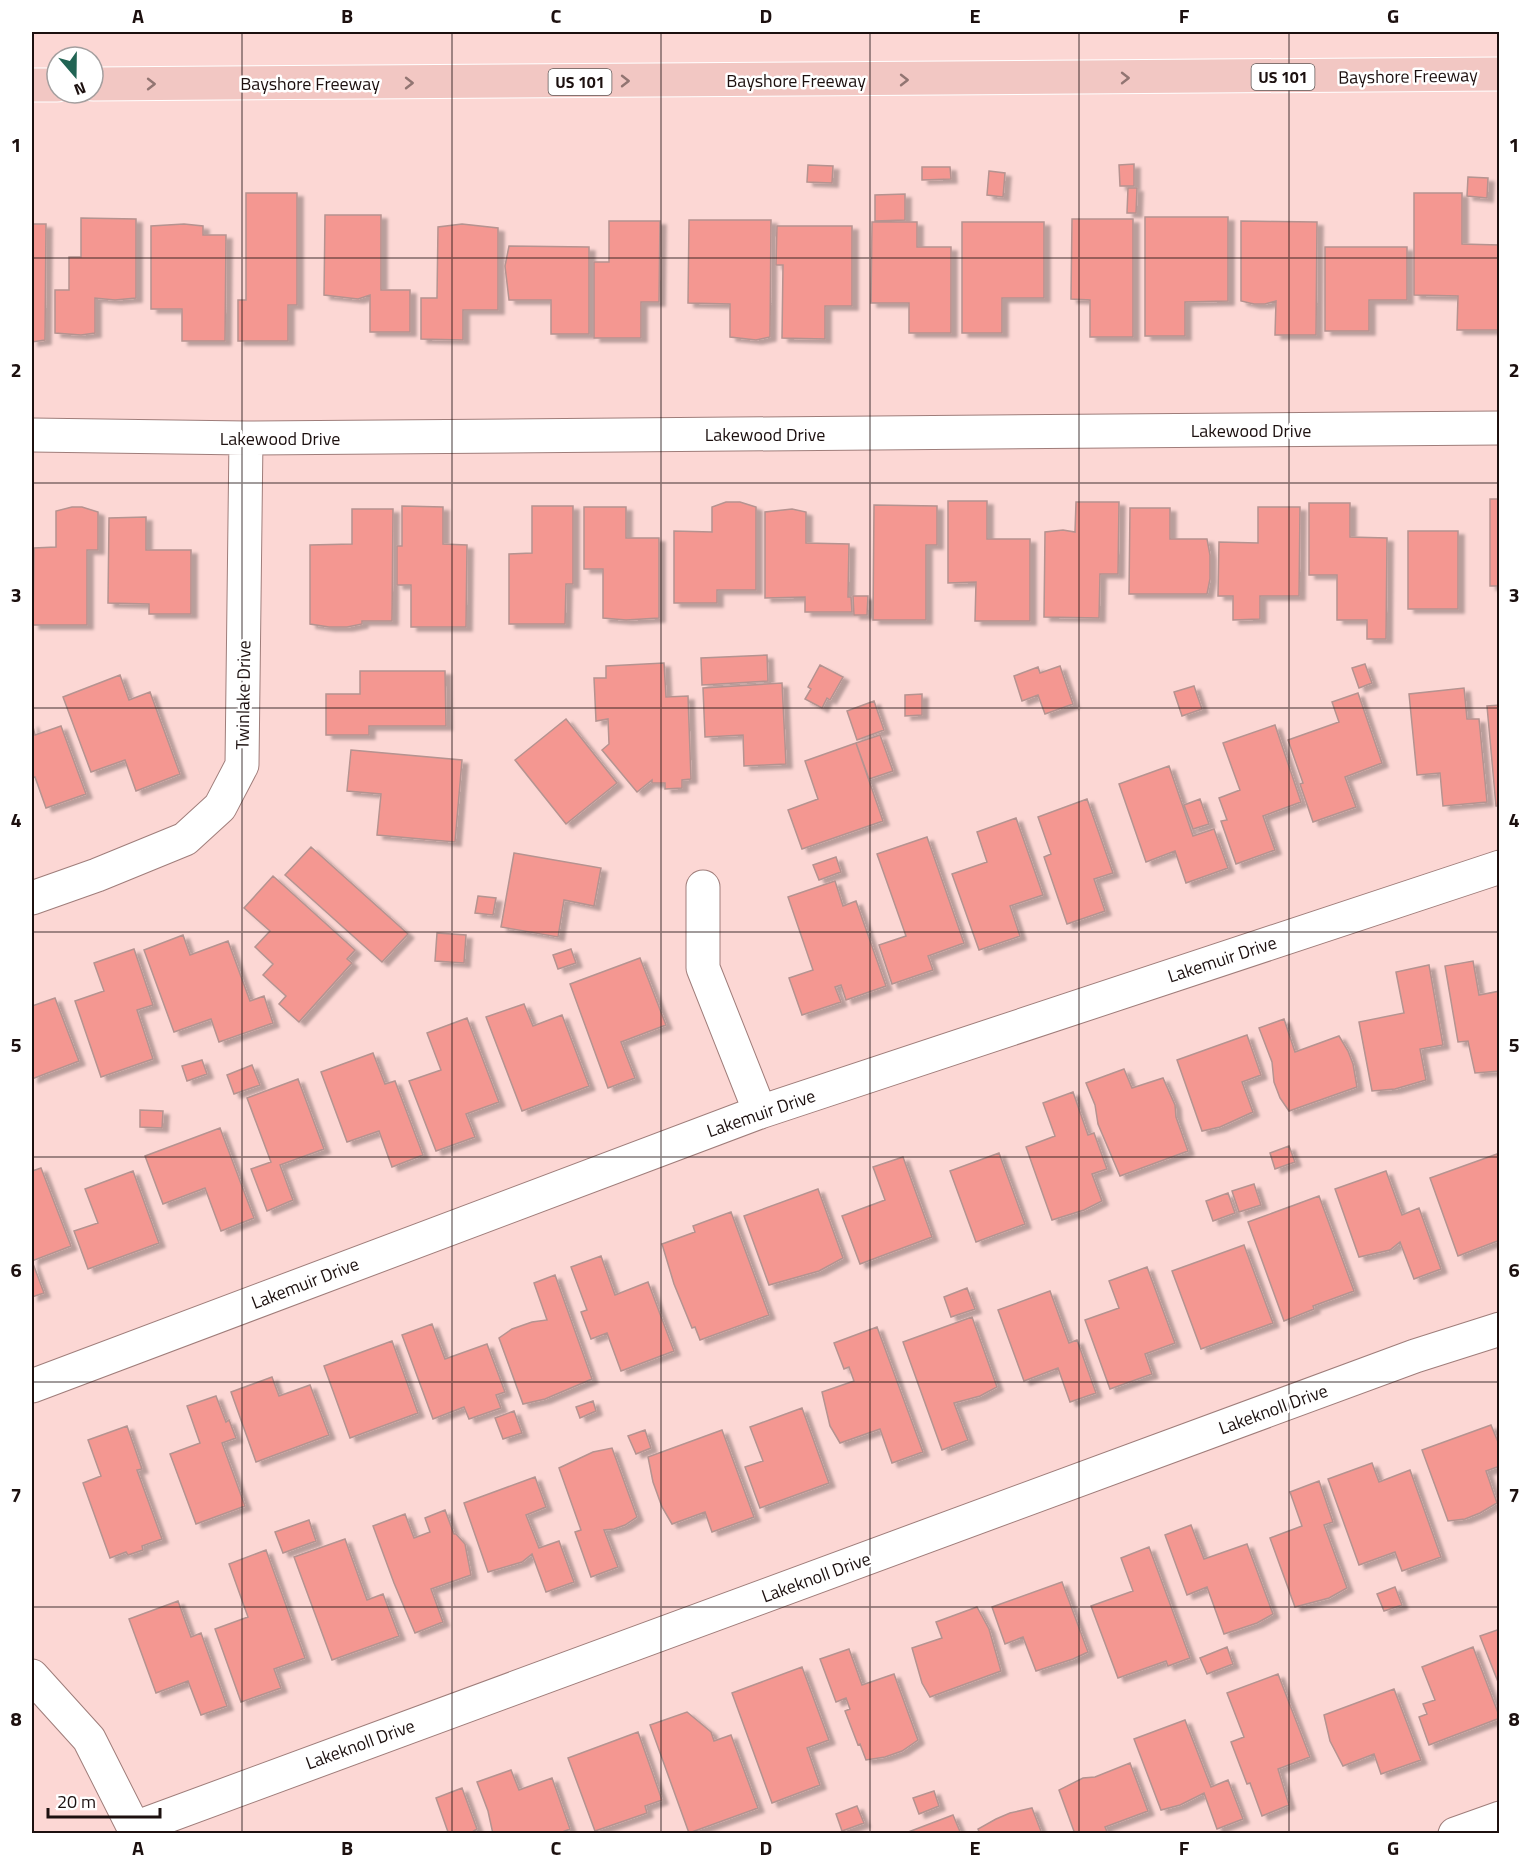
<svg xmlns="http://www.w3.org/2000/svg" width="1531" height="1865" viewBox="0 0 1531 1865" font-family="'Titillium Web',sans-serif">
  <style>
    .building { fill: #f49791; stroke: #b59390; stroke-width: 1.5; filter: url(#shadow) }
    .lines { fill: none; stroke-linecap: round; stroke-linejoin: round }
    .minor-casing { stroke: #9f7d7a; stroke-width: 35 }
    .highway-casing { stroke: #fff; stroke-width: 35 }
    .minor { stroke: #fff; stroke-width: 33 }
    .highway { stroke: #f2c7c3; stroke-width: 33 }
    .oneway { stroke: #927572 }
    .grid { fill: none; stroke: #1c100f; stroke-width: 1.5; stroke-opacity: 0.55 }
    .labels { text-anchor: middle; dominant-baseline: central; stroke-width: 5; stroke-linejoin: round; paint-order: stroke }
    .shield { fill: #fff; stroke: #605857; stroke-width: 1.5 }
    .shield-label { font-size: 16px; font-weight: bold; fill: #1c100f }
    .street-label { font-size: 18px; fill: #1c100f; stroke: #fff }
    .neatline { fill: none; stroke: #1c100f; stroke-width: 2 }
    .grid-label { font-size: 20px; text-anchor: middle; font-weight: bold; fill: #1c100f }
  </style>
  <defs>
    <filter id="shadow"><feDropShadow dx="6" dy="4" stdDeviation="1.5" flood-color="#0004"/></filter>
  </defs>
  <rect width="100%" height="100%" fill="#fcd7d4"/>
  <path class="building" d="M1134,164V186H1120L1119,165Z
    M808,165L833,166L832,183L807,182Z
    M922,167H950L951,179L922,180Z
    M989,171L1005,173L1003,197L987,195Z
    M1468,177L1488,178L1487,198L1467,196Z
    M1128,188H1137L1136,213H1127Z
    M246,193H297V305H288V341H238V300H246Z
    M1414,193H1462V244L1499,245V330H1457L1458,296L1414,295Z
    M905,194V220L875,221V195Z
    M325,215H381V290H410V332H370V295L358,299L324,295Z
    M1145,217H1228V301L1185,302V336H1145Z
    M81,218L136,219V298L115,300L95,298V333L81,335L55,333V290H69V257H81Z
    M1072,219H1133V337H1090V300L1071,299Z
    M689,220H771L770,337L756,340L730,337V304L688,303Z
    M609,221H660L659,302H641V338H594V262H609Z
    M1241,221L1317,222L1316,335H1275L1276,301L1265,304H1254L1241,301Z
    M872,222H917V247H951V333H909V303H871Z
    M962,222H1044V298H1002V333H962Z
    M32,224H46L45,340L32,342Z
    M184,224L203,226V235H226L225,341H182V309H151V226Z
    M462,224L498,228V310H463V340L421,339V298H437L438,227Z
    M777,226H852V306H825V339L782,338L783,265H776Z
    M509,246L589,247V334H551V300H509L505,266Z
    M1325,247H1407V300H1369V331H1325Z
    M1490,499H1500V586H1490Z
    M948,501H987V539H1030V621H975L976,582L948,583Z
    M726,502H740L756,507V590H717V603H674V531L712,532V507Z
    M1076,502H1119L1118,574H1100L1099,618L1044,617L1045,532L1063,530L1075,532Z
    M1309,503H1350V537L1387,538L1386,639H1367V620H1337V575H1309Z
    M874,505L937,506V545H926V620H873Z
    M402,506L443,507V544L467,545L466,627H411V585H397V546H402Z
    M532,506H573V584H566L565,624H509V554L532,553Z
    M72,507H82L98,512V550H87V625H33L34,548L56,547V511Z
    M584,507H626V538H659V618L626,620L603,618V569H584Z
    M1258,507H1300L1299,596H1260V619L1233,620V596H1218L1219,542L1258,543Z
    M1130,508H1170V539H1207L1210,555V579L1207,594H1129Z
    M352,509H393L392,621H362V624L347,627H329L310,624V545L352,544Z
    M792,509L806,512V543L849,544L848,597H851L852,612H805V597L765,598V512Z
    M146,517V550H191V614H149V604L108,603L109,518Z
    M1408,531H1458V609H1408Z
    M853,596H868L867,615H854Z
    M767,655L768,681L702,685L701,658Z
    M664,663L666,697L688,696L691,779L682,780V788L665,789V783H652V780L637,792L602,750L609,744L608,719L596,721L594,678H606V666Z
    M1365,664L1372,683L1359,688L1352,668Z
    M820,665L843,677L830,700L827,698L822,708L805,699L811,689L808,687Z
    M1060,666L1073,704L1045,714L1038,695L1022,701L1014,676L1038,667L1040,673Z
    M360,671H445L446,726H369V735H326V694H360Z
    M120,675L129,700L150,692L180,774L136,791L125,760L91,772L63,697Z
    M782,683L786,764L744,766L743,735L705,737L703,688Z
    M1194,686L1202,709L1182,716L1174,692Z
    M1464,688L1467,719H1479L1487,802L1443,806L1440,773L1417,775L1409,694Z
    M1358,693L1382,763L1345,777L1356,807L1313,822L1300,784L1303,783L1288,740L1339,722L1332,702Z
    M922,694V715L905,716V695Z
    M874,701L884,730L857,740L847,711Z
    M1500,705V806H1496L1487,706Z
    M566,719L617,783L566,824L515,760Z
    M32,723L35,735L61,726L86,794L46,808L35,777L32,778Z
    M1275,725L1301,802L1263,816L1275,850L1236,864L1221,821L1227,820L1219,798L1240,790L1223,743Z
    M880,735L893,771L869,779L856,743Z
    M856,743L883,821L802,849L788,810L818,799L805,761Z
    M351,750L462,760L455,842L377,835L381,794L347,791Z
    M1169,766L1193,836L1214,829L1228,868L1186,883L1175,851L1146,862L1119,784Z
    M1087,799L1113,873L1094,879L1105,911L1067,924L1044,857L1051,854L1038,817Z
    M1200,799L1209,824L1193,829L1184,805Z
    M1016,818L1043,895L1010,906L1020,936L979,950L952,874L987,862L977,832Z
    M927,837L964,943L928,956L933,970L892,984L879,945L906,936L877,854Z
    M311,847L408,934L382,962L285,875Z
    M514,853L601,868L594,906L564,900L558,937L501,927Z
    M836,857L841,872L819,880L813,865Z
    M273,876L355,950L347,959L352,963L299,1022L279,1004L286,996L263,975L273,964L255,947L270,931L244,908Z
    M835,881L843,906L856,901L886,986L846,1000L841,985L835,987L841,1002L802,1015L789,978L813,970L788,897Z
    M478,896L496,898L493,915L475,913Z
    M437,933L466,935L464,963L435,961Z
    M183,935L190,955L228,941L250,1001L264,996L273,1023L219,1042L211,1019L174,1032L144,950Z
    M134,949L153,1005L137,1010L153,1059L101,1077L75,1001L104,991L94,963Z
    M571,949L576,963L558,969L553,955Z
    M640,958L666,1025L621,1042L635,1078L608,1088L570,984Z
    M1473,961L1479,995L1500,991V1071L1475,1073L1468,1041L1458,1042L1445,966Z
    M1429,965L1443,1045L1420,1049L1426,1080L1395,1089L1372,1091L1359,1022L1404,1013L1396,972Z
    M55,998L79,1061L32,1079V1006Z
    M524,1004L533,1026L562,1015L589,1086L522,1111L486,1017Z
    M467,1018L499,1102L466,1114L475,1137L436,1151L409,1081L441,1070L427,1033Z
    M1284,1019L1295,1052L1339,1036L1348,1051L1353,1064L1357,1087L1289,1111L1280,1098L1274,1082L1272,1062L1259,1028Z
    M1247,1035L1261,1075L1242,1082L1253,1112L1220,1127L1202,1131L1177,1060Z
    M373,1053L385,1084L395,1081L423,1155L392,1167L379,1131L347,1142L321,1072Z
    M202,1060L207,1074L187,1081L182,1066Z
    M252,1065L260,1085L234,1094L227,1075Z
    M1124,1069L1132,1088L1163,1078L1175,1105L1176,1117L1188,1151L1120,1176L1098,1124L1095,1105L1086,1083Z
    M298,1079L324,1149L280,1165L293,1200L267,1211L251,1169L271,1162L247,1098Z
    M1073,1092L1088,1135L1094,1133L1107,1169L1092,1174L1102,1201L1084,1210L1052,1220L1026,1147L1055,1136L1043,1103Z
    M140,1110L163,1111L162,1128L140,1127Z
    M220,1128L254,1218L221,1231L205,1188L163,1204L145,1156Z
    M1289,1146L1295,1162L1275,1169L1270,1153Z
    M999,1153L1025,1224L976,1242L950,1171Z
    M1497,1154L1500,1162V1240L1458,1256L1430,1178Z
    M903,1157L932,1237L860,1264L842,1216L885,1200L873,1167Z
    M41,1168L71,1246L32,1261V1171Z
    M133,1171L159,1243L88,1269L74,1231L98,1223L85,1189Z
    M1386,1171L1402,1215L1419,1208L1441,1269L1414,1279L1400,1242L1390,1250L1359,1257L1335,1189Z
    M1254,1184L1261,1205L1239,1212L1232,1191Z
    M818,1189L843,1258L819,1271L769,1285L744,1216Z
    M1228,1193L1235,1213L1213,1221L1206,1201Z
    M1319,1196L1354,1291L1313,1306L1314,1309L1284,1321L1248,1222Z
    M731,1212L769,1315L700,1340L695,1327L692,1328L674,1284L662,1244L695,1232L693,1226Z
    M1244,1245L1273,1323L1201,1349L1172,1271Z
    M601,1256L615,1295L648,1282L674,1351L621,1371L607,1333L591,1339L581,1312L587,1310L571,1267Z
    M32,1261L44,1293L32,1297Z
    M1147,1267L1175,1343L1145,1354L1152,1374L1110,1389L1085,1320L1119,1308L1109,1281Z
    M555,1275L592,1379L545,1399L523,1404L499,1338L512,1329L532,1322L547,1320L534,1283Z
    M967,1288L975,1309L951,1317L944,1297Z
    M1050,1291L1069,1343L1077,1340L1096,1393L1070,1402L1058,1368L1024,1381L998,1310Z
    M972,1317L997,1387L980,1396L954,1403L968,1440L942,1450L903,1342Z
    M432,1324L445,1359L487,1344L505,1392L496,1395L501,1408L469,1419L464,1407L433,1419L402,1335Z
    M877,1327L923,1452L892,1463L880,1429L840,1443L830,1426L822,1392L854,1381L849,1367L844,1369L834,1343Z
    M392,1341L418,1413L350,1438L324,1366Z
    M272,1377L279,1396L310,1385L329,1435L256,1462L231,1392Z
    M216,1396L226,1422L229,1420L236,1438L222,1443L245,1506L196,1524L170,1454L200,1443L187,1406Z
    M593,1401L596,1411L580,1418L576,1407Z
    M802,1408L829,1483L760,1508L745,1467L763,1461L750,1427Z
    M514,1411L522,1433L503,1439L495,1418Z
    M1491,1425L1500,1447V1466L1486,1471L1497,1503L1480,1513L1465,1519L1448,1521L1422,1450Z
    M127,1426L142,1469L137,1470L162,1539L142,1546L143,1550L128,1555L126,1552L110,1558L83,1483L101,1476L88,1440Z
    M645,1430L651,1448L636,1454L628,1436Z
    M722,1430L754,1517L712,1532L705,1512L672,1524L662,1507L653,1482L648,1457Z
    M612,1448L637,1517L625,1525L614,1529L604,1530L618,1567L591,1577L575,1532L581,1530L559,1468L593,1452Z
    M1372,1463L1379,1482L1410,1470L1441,1557L1402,1571L1395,1552L1359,1565L1328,1479Z
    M535,1477L546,1507L526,1515L539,1548L559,1541L574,1582L546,1592L532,1554L522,1562L488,1572L464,1503Z
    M1319,1481L1333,1522L1324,1525L1347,1588L1329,1598L1295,1607L1270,1538L1302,1526L1290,1492Z
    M445,1510L454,1534H456L465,1544L471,1575L431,1589L443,1622L415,1633L394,1583L373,1526L405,1514L414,1538L430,1532L425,1518Z
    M309,1520L316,1541L283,1553L275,1532Z
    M1191,1525L1204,1559L1247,1544L1273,1614L1257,1623L1224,1634L1207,1587L1187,1595L1165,1535Z
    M345,1539L367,1600L383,1594L399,1636L332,1660L294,1557Z
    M1149,1547L1190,1658L1168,1666L1166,1661L1118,1678L1091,1606L1133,1591L1121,1558Z
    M266,1550L305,1658L274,1669L281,1688L241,1702L215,1629L248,1617L229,1564Z
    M1062,1582L1088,1652L1073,1659L1036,1671L1023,1637L1005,1644L992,1607Z
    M1395,1587L1402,1605L1384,1611L1377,1594Z
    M178,1601L191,1637L201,1633L227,1706L201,1715L188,1681L156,1693L129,1619Z
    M977,1607L989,1629L1001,1671L930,1697L922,1683L912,1648L942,1638L936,1622Z
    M1500,1629V1687L1480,1636Z
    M1227,1647L1233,1664L1207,1674L1200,1658Z
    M1473,1647L1500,1718L1429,1745L1419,1717L1427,1714L1423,1704L1435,1700L1422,1667Z
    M849,1649L862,1685L894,1674L918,1740L902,1751L885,1757L866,1760L860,1744L858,1745L845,1711L850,1709L846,1698L836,1702L820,1659Z
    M802,1667L829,1740L807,1748L820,1785L772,1803L732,1693Z
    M1278,1674L1310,1757L1278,1769L1289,1805L1262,1816L1250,1783L1247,1784L1231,1742L1244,1737L1227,1693Z
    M1394,1689L1421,1760L1381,1774L1374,1754L1343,1766L1330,1741L1324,1715Z
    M687,1712L711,1732L714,1741L731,1735L758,1808L689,1833L650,1725Z
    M1185,1720L1211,1787L1228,1780L1243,1819L1217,1829L1204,1793L1180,1805L1161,1810L1134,1739Z
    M638,1732L662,1800L645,1806L647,1813L595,1831L568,1758Z
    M1130,1763L1148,1811L1105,1827L1108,1834H1075L1059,1790L1083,1778L1095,1777Z
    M511,1770L519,1790L552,1778L570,1829L557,1834H493L488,1811L477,1782Z
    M462,1788L477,1829L469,1834H443L448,1832L436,1798Z
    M934,1791L939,1806L919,1814L913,1798Z
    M857,1806L864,1823L842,1831L836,1814Z
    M1032,1808L1042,1834H980L978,1829L996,1819L1010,1813Z
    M953,1815L961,1834H903Z"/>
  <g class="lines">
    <defs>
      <path id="minor" d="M32,435L246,438L1500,428
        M703,887V968L760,1112
        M32,898L97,875L185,839L220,807L242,765L246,438
        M32,1386L760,1112L1500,867
        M32,1676L89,1739L137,1834
        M135,1828L1415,1356L1500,1329
        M1455,1834L1500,1818"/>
      <path id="highway" d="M93,84L1500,74
        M32,85H57"/>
    </defs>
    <use href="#minor" class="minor-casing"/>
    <use href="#highway" class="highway-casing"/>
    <use href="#minor" class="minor"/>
    <use href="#highway" class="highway"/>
  </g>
  <defs><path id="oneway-chevron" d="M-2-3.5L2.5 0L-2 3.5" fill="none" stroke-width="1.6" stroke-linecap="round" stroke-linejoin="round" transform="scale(1.5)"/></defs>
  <g class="oneway">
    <use href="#oneway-chevron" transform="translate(1125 78)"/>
    <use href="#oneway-chevron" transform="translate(904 80)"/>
    <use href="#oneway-chevron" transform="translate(625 81)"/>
    <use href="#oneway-chevron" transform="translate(409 83)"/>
    <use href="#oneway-chevron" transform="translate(151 84)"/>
  </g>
  <path class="grid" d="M242,32V1834M452,32V1834M661,32V1834M870,32V1834M1079,32V1834M1289,32V1834M32,258H1500M32,483H1500M32,708H1500M32,932H1500M32,1157H1500M32,1382H1500M32,1607H1500"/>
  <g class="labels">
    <g class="shield">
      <rect x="1251.5" y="64" width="63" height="26" rx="4.5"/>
      <rect x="548.5" y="69" width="63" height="26" rx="4.5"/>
    </g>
    <g class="shield-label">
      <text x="1283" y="77">US 101</text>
      <text x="580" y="82">US 101</text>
    </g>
    <g class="street-label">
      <text transform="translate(1408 76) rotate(-1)">Bayshore Freeway</text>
      <text x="796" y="80">Bayshore Freeway</text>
      <text x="310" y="83">Bayshore Freeway</text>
      <text x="1251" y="430">Lakewood Drive</text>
      <text x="765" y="434">Lakewood Drive</text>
      <text x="280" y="438">Lakewood Drive</text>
      <text transform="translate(243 695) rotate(-89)">Twinlake Drive</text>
      <text transform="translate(1222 959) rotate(-18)">Lakemuir Drive</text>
      <text transform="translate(761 1113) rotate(-19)">Lakemuir Drive</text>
      <text transform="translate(305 1283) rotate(-21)">Lakemuir Drive</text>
      <text transform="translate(1273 1409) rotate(-20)">Lakeknoll Drive</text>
      <text transform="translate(816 1577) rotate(-20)">Lakeknoll Drive</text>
      <text transform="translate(360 1744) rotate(-20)">Lakeknoll Drive</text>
    </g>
  </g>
  <rect width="1531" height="1865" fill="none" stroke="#ffffff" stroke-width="66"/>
  <g transform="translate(75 75) rotate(160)"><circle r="28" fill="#ffffff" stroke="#a49f9f" stroke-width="1.5"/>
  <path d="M0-4.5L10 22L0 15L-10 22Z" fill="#216454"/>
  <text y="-9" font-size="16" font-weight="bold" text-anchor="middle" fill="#1c100f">N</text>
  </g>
  <path d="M48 1808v9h112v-9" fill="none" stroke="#1c100f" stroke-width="3"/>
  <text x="57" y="1808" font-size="18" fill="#1c100f" stroke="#ffffff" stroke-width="4.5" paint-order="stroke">20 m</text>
  <rect x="33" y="33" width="1465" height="1799" class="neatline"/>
  <g class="grid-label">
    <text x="138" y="23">A</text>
    <text x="347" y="23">B</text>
    <text x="556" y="23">C</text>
    <text x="766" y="23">D</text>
    <text x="975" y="23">E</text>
    <text x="1184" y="23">F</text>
    <text x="1393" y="23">G</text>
    <text x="16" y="152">1</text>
    <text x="1514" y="152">1</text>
    <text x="16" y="377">2</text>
    <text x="1514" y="377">2</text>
    <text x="16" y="602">3</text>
    <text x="1514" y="602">3</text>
    <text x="16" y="827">4</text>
    <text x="1514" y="827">4</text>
    <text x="16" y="1052">5</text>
    <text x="1514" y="1052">5</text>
    <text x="16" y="1277">6</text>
    <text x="1514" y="1277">6</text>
    <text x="16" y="1502">7</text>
    <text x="1514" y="1502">7</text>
    <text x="16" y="1726">8</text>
    <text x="1514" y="1726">8</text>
    <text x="138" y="1855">A</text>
    <text x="347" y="1855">B</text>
    <text x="556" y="1855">C</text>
    <text x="766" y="1855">D</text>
    <text x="975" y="1855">E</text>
    <text x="1184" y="1855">F</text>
    <text x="1393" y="1855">G</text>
  </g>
</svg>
